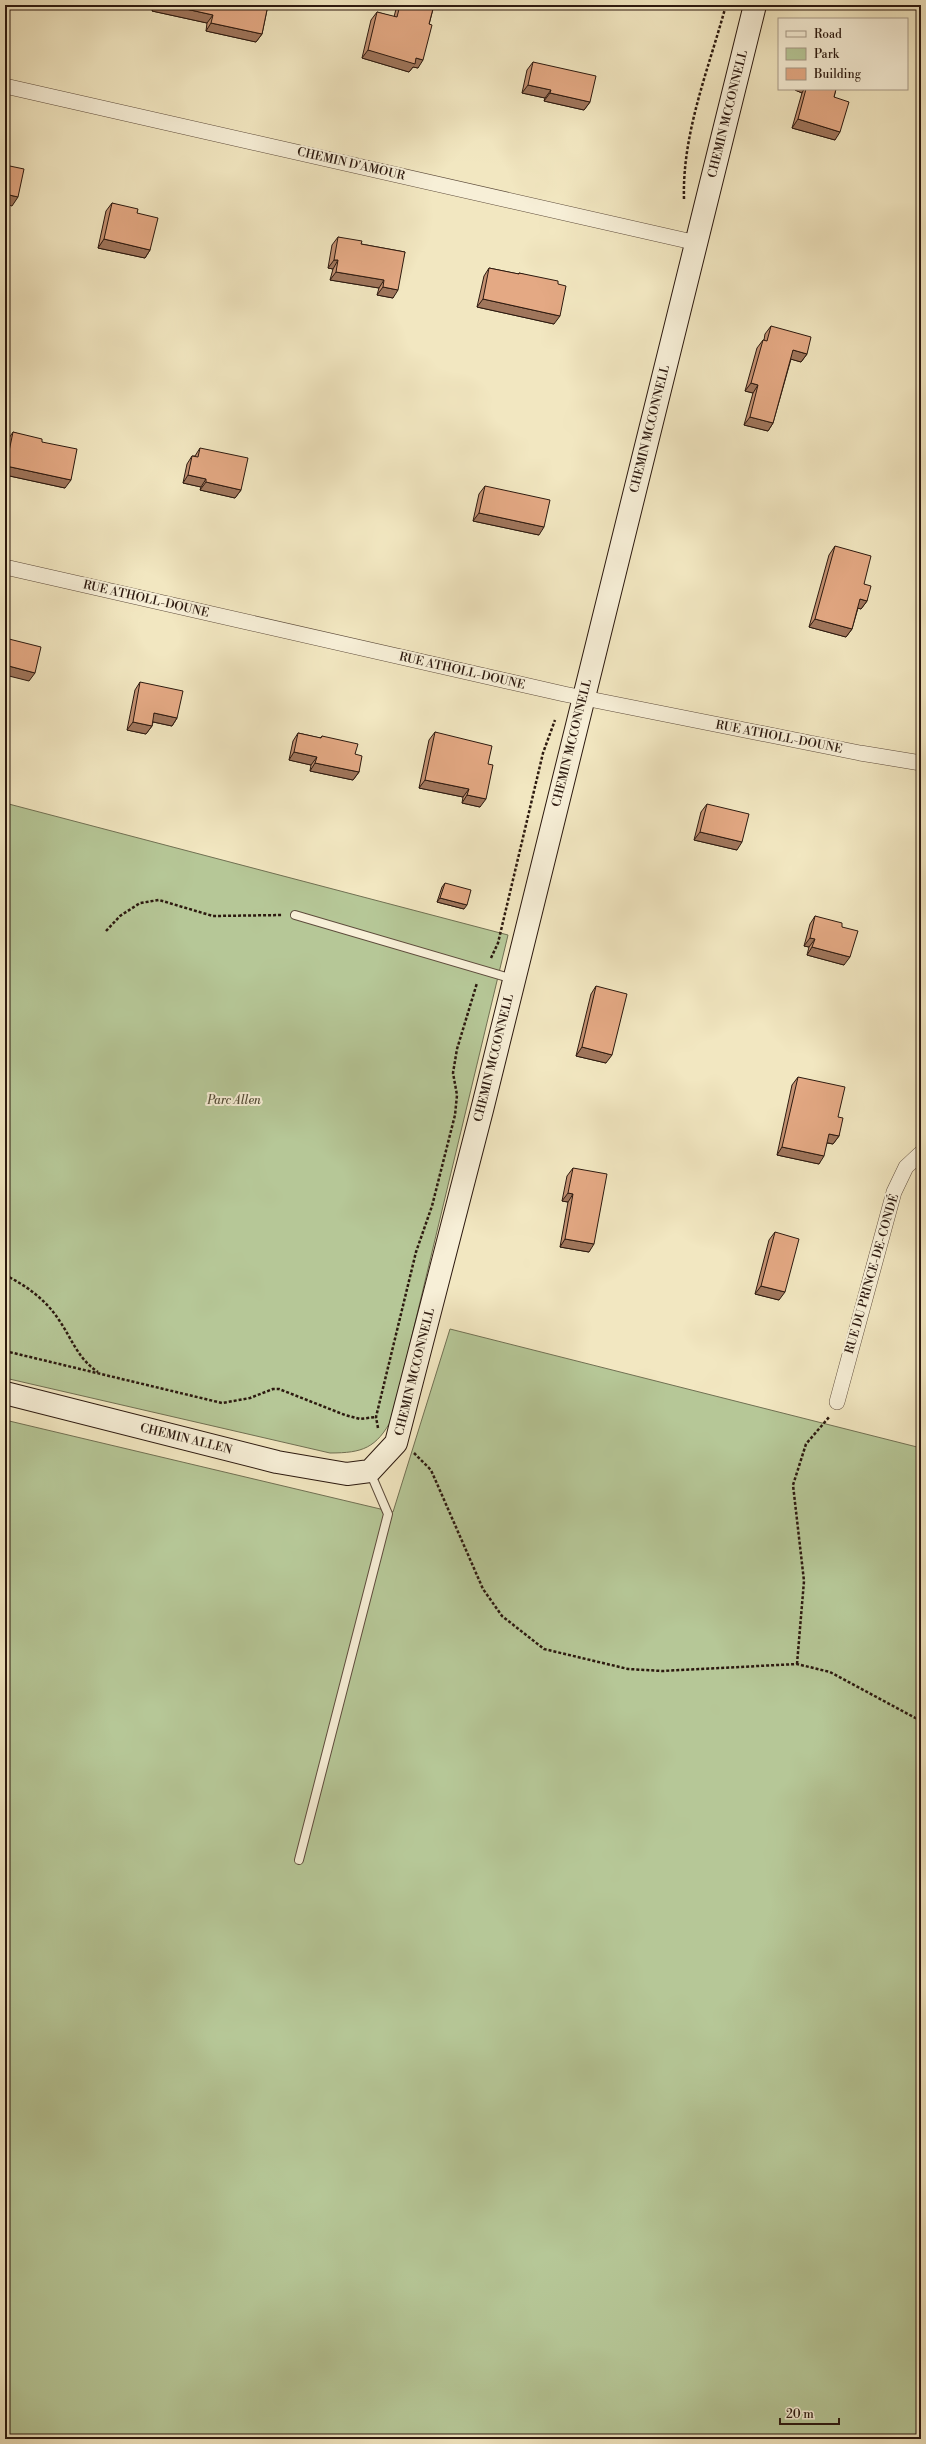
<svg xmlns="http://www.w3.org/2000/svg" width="926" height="2444" viewBox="0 0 926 2444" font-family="'Libre Bodoni',serif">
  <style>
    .green { fill: #b6c797; stroke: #717053 }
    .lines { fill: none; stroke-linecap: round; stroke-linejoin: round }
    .lane-casing { stroke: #5e4c3c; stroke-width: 10 }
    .street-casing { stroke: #5e4c3c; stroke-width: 16 }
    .secondary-casing { stroke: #2c190f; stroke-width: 24 }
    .path { stroke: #2c190f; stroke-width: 2.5; stroke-dasharray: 3 2; stroke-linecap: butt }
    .lane { stroke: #f7efd7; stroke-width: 8 }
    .street { stroke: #f7efd7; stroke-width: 15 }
    .secondary { stroke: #f7efd7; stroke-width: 22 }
    .wall { fill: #c49172; stroke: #2c190f }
    .shaded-wall { fill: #a0765c; stroke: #2c190f }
    .building { fill: #e4a984; stroke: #2c190f }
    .labels { text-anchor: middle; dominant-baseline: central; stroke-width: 4; stroke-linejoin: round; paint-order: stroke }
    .street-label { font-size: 12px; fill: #2c190f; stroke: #f7efd7 }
    .park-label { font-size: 12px; font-style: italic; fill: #554d38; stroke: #f7efd7 }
  </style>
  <rect width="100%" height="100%" fill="#f2e7c1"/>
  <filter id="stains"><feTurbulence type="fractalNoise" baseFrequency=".005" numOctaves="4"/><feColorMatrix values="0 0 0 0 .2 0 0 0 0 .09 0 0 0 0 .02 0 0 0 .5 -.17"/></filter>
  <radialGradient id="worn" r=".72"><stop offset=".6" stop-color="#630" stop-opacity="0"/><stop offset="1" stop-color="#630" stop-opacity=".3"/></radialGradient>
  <path class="green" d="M5,803L508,935L392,1419C376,1448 363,1453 330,1453L5,1378Z
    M450,1329L921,1448V2439H5V1420L393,1512Z"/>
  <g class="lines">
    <defs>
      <path id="lane" d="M295,915L513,979
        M299,1860L388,1514L370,1472"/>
      <path id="street" d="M5,86L697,243
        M5,567L564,694L860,753L921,763
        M837,1402L894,1192L906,1167L921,1153"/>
      <path id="secondary" d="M5,1393L277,1462L347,1474L370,1471L396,1443L482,1110L755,5"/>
    </defs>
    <use href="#lane" class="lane-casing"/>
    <use href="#street" class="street-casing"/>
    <use href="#secondary" class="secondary-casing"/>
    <path class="path" d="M684,199C682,133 709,68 726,5
      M106,931L120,916L140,903L159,900L213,916L282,915
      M491,958L498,943L543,753L555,720
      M5,1275C27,1286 46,1300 59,1320C72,1339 78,1359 98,1372
      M5,1351L222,1403L250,1398L273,1389H279L345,1415L360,1419L376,1417
      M378,1428L376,1417L416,1252L432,1206L455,1115L457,1095L453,1073L457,1049L477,983
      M414,1453L431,1470L483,1589L502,1616L544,1649L628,1669L662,1671L797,1664L830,1672L921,1721
      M797,1664L804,1581L793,1485L806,1444L830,1416"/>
    <use href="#lane" class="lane"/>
    <use href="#street" class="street"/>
    <use href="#secondary" class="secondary"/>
  </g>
  <path class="wall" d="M154,5H268L262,34L256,42L206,31L207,23L152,11Z
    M397,5H434L418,68L413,67L409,72L362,58L371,20L377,12L394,17Z
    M533,62L590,102L584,110L544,101L545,98L522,93L527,70Z
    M795,89H836L834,97L835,140L792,128L802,93L795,90Z
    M112,203L137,213L150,250L145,258L98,248L106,211Z
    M338,237L361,244L405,252L393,298L377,295L379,288L330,280L333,269L328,268L332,245Z
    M489,268L518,274L519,273L558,284L554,324L477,307L484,276Z
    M771,326L807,354L801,362L791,359L773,423L768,431L744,425L753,393L745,391L757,348L763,340H764L765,334Z
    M13,432L42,442L65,488L5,475V451L7,441Z
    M200,448L241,490L235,498L200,490L201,487L183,483L187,464L192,456H195Z
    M485,486L539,535L473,521L479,494Z
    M835,546L864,584L867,601L861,609L858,608L852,629L846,637L809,627L829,555Z
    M140,682L177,718L172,726L153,722L152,726L146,734L127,730L135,690Z
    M435,732L488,764L480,807L462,803L463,797L419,788L429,740Z
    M298,733L320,738L322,736L355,754L359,772L353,780L310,771L311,765L289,760L293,741Z
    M707,804L737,850L694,840L701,812Z
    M445,883L464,909L437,902L442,887Z
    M815,916L842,927L844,965L807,955L809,947L804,946L810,924Z
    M596,986L606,1063L576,1056L591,994Z
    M798,1077L838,1117L839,1136L833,1144L827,1143L819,1164L777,1155L792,1085Z
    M573,1168L589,1252L560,1247L568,1202L562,1201L567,1176Z
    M775,1232L779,1300L755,1294L769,1240Z"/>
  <path class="shaded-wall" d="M156,5H168L213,15L207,23L152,11Z
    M211,23L262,34L256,42L206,31Z
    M368,50L416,58L423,60L418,68L413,67L409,72L362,58Z
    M528,85L551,90L545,98L522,93Z
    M795,89H804L802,93L795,90Z
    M550,93L590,102L584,110L544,101Z
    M798,119L840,132L835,140L792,128Z
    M5,194L18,197L12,206L5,204Z
    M104,239L150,250L145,258L98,248Z
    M334,260H338L333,269L328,268Z
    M336,272L384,280L379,288L330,280Z
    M383,287L398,290L393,298L377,295Z
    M483,299L560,316L554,324L477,307Z
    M793,350L807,354L801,362L787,358Z
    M751,383L758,385L753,393L745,391Z
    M750,417L773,423L768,431L744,425Z
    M6,466L71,480L65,488L5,475V467Z
    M188,475L206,479L201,487L183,483Z
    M206,482L241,490L235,498L200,490Z
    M479,513L544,527L539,535L473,521Z
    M860,599L867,601L861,609L854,607Z
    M815,619L852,629L846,637L809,627Z
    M5,665L35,673L29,681L5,675Z
    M154,713L177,718L172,726L149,721Z
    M133,722L152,726L146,734L127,730Z
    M294,752L317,757L311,765L289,760Z
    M315,763L359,772L353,780L310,771Z
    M425,780L469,789L463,797L419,788Z
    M467,795L486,799L480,807L462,803Z
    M700,832L742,842L737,850L694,840Z
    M440,898L467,905L464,909L437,902Z
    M810,938L815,939L809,947L804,946Z
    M812,947L850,957L844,965L807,955Z
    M582,1047L612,1055L606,1063L576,1056Z
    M829,1134L839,1136L833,1144L824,1142Z
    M782,1147L824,1156L819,1164L777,1155Z
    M568,1193L573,1194L568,1202L562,1201Z
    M565,1239L594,1244L589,1252L560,1247Z
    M761,1286L785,1292L779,1300L755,1294Z"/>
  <path class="building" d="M168,5H268L262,34L211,23L213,15Z
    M400,5H434L429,24L432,25L423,60L416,58L415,64L368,50L377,12L397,17Z
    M533,62L596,76L590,102L550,93L551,90L528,85Z
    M806,89H836L834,97L849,102L840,132L798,119Z
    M5,165L24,169L18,197L5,194Z
    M112,203L138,209L137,213L158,218L150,250L104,239Z
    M338,237L362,241L361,244L405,252L398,290L383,287L384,280L336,272L338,260H334Z
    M489,268L519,274V273L558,281V284L566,286L560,316L483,299Z
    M771,326L811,337L807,354L793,350L773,423L750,417L758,385L751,383L763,340L767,341Z
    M13,432L42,439V442L77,449L71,480L6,466Z
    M200,448L248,458L241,490L206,482V479L188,475L192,456L198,457Z
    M485,486L550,500L544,527L479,513Z
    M835,546L871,556L864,584L871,586L867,601L860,599L852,629L815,619Z
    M5,638L41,647L35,673L5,665Z
    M140,682L183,691L177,718L154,713L152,726L133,722Z
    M435,732L492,746L488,764L493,765L486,799L467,795L469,789L425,780Z
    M298,733L321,738L322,736L358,744L355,754L362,756L359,772L315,763L317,757L294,752Z
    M707,804L749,814L742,842L700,832Z
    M445,883L471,890L467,905L440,898Z
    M815,916L842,923V927L858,931L850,957L812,947L815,939L810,938Z
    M596,986L627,994L612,1055L582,1047Z
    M798,1077L845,1087L838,1117L843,1118L839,1136L829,1134L824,1156L782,1147Z
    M573,1168L607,1174L594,1244L565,1239L573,1194L568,1193Z
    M775,1232L799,1239L785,1292L761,1286Z"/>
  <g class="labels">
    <g class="street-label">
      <text transform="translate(728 114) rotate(-76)">CHEMIN MCCONNELL</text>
      <text transform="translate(351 164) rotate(13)">CHEMIN D'AMOUR</text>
      <text transform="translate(650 429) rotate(-76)">CHEMIN MCCONNELL</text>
      <text transform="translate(146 599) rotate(13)">RUE ATHOLL-DOUNE</text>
      <text transform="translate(462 671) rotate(13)">RUE ATHOLL-DOUNE</text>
      <text transform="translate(779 737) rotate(11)">RUE ATHOLL-DOUNE</text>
      <text transform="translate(572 743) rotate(-76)">CHEMIN MCCONNELL</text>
      <text transform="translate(494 1058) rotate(-76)">CHEMIN MCCONNELL</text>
      <text transform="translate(872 1274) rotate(-74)">RUE DU PRINCE-DE-CONDÉ</text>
      <text transform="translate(415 1372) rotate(-76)">CHEMIN MCCONNELL</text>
      <text transform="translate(186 1439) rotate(14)">CHEMIN ALLEN</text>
    </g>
    <g class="park-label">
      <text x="234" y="1100">Parc Allen</text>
    </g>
  </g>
  <rect width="926" height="2444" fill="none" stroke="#f2e7c1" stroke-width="20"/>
  <rect x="6" y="6" width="914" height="2432" fill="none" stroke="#2c190f" stroke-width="2"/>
  <rect x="10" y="10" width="906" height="2424" fill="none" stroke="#2c190f"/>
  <rect x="778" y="18" width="130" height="72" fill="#f7efd7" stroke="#a69987"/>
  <rect x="786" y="31" width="20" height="6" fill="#f7efd7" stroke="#a69987"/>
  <text x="814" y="38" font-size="12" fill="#2c190f">Road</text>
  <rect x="786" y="48" width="20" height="12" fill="#b6c797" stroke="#a69987"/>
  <text x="814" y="58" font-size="12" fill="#2c190f">Park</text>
  <rect x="786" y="68" width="20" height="12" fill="#e4a984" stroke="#a69987"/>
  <text x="814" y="78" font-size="12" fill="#2c190f">Building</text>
  <path d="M780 2418v6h59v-6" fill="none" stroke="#2c190f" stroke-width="2"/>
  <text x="786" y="2418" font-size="12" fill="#2c190f" stroke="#f7efd7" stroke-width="3" paint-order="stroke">20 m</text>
  <rect width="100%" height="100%" filter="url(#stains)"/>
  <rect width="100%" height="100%" fill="url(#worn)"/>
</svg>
